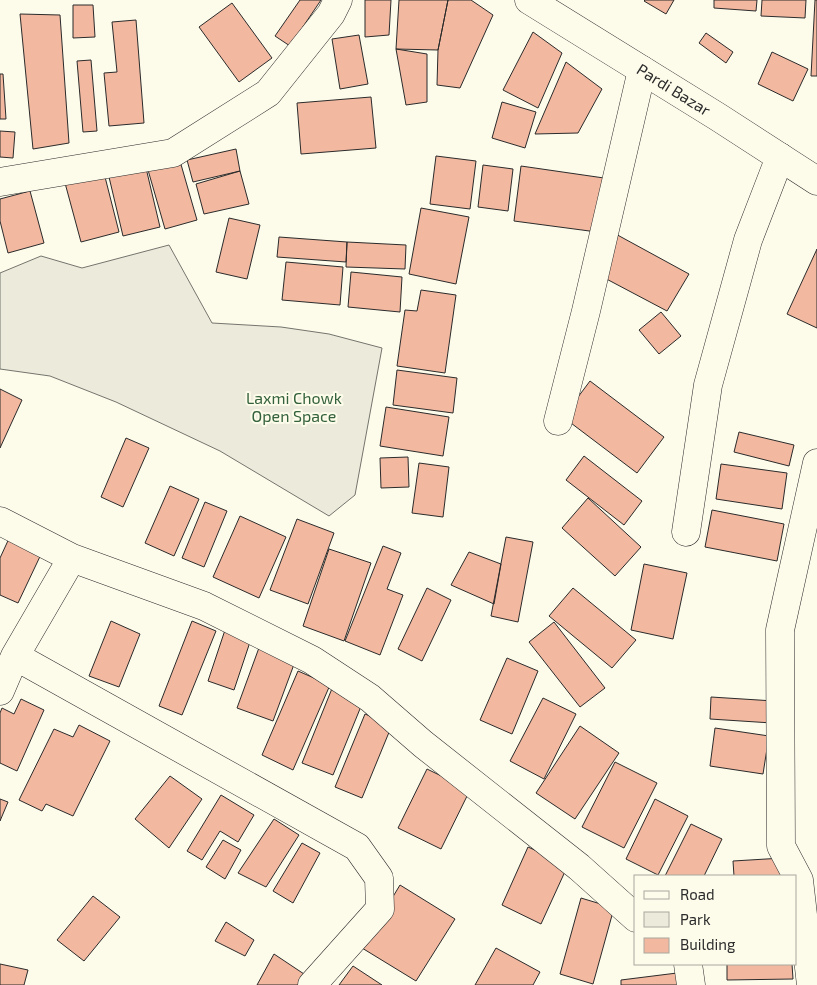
<svg xmlns="http://www.w3.org/2000/svg" width="817" height="985" viewBox="0 0 817 985" font-family="'Exo 2',sans-serif">
  <style>
    .green { fill: #ecebdb; stroke: #74746e }
    .building { fill: #f2b8a0; stroke: #2b2b2b }
    .lines { fill: none; stroke-linecap: round; stroke-linejoin: round }
    .minor-casing { stroke: #2b2b2b; stroke-width: 29 }
    .major-casing { stroke: #2b2b2b; stroke-width: 29 }
    .minor { stroke: #fdfbea; stroke-width: 28 }
    .major { stroke: #fdfbea; stroke-width: 28 }
    .labels { text-anchor: middle; dominant-baseline: central; stroke-width: 4; stroke-linejoin: round; paint-order: stroke }
    .street-label { font-size: 16px; fill: #2b2b2b; stroke: #fdfbea }
    .park-label { font-size: 16px; fill: #34623c; stroke: #fdfbea }
  </style>
  <rect width="100%" height="100%" fill="#fdfbea"/>
  <path class="green" d="M169,245L212,323L281,327L329,334L382,348L355,495L329,516L220,451L116,402L50,376L0,369V273L41,256L82,268Z"/>
  <path class="building" d="M300,0H321L290,46L275,36Z
    M365,0H391L389,35L365,37Z
    M399,0H448L438,50L396,49Z
    M448,0H471L493,15L460,88L437,85L438,50Z
    M645,0H674L666,14L644,1Z
    M714,0H757L756,11L714,8Z
    M762,0H806L805,18L761,16Z
    M815,0H817V76H811Z
    M232,3L272,58L239,82L199,27Z
    M73,5H93L95,37L73,38Z
    M20,14L60,15L69,143L33,149Z
    M136,20L144,123L109,126L104,73L117,72L112,22Z
    M533,32L562,53L538,108L503,90Z
    M706,33L733,52L726,63L699,43Z
    M359,35L368,84L340,89L332,39Z
    M396,49L427,54V102L406,105Z
    M772,52L808,69L793,101L758,84Z
    M91,60L97,131L83,132L77,61Z
    M566,62L602,89L578,133L535,134Z
    M0,74H3L6,119H0Z
    M371,97L376,148L301,154L297,103Z
    M502,102L536,112L525,148L492,138Z
    M0,131L15,132L13,158L0,157Z
    M236,149L240,171L193,182L187,160Z
    M436,156L476,161L470,209L430,204Z
    M180,161L197,220L165,229L148,170Z
    M483,165L513,169L508,211L478,207Z
    M521,166L604,178L597,232L514,221Z
    M146,168L160,227L123,236L109,177Z
    M240,171L249,204L204,214L196,184Z
    M104,173L119,232L81,242L65,183Z
    M30,191L44,243L8,253L0,221V199Z
    M421,208L469,217L456,284L409,274Z
    M229,218L260,225L247,279L216,272Z
    M612,232L689,274L667,311L597,274Z
    M279,237L347,242L346,262L277,257Z
    M347,242L406,245L405,269L346,267Z
    M817,249V328L787,314Z
    M286,262L343,267L340,305L282,300Z
    M351,272L402,277L400,312L348,307Z
    M421,290L456,295L445,373L397,366L405,310L417,311Z
    M661,312L681,336L659,354L639,330Z
    M397,370L457,378L453,413L393,405Z
    M590,381L664,437L637,473L563,417Z
    M0,389L22,400L0,448Z
    M386,407L449,417L443,456L380,446Z
    M739,432L794,445L789,466L734,452Z
    M126,438L149,448L123,507L101,497Z
    M584,456L642,501L624,525L566,480Z
    M408,457L409,487L381,488L380,458Z
    M419,463L449,467L443,517L412,513Z
    M721,464L787,473L782,509L716,499Z
    M170,486L199,499L174,556L145,543Z
    M588,498L641,547L615,576L562,528Z
    M205,502L227,511L204,567L182,558Z
    M712,510L784,524L777,561L705,547Z
    M240,516L286,537L259,598L213,577Z
    M297,519L334,533L308,604L270,590Z
    M12,532L44,548L18,603L0,595V558Z
    M506,537L533,542L518,622L491,616Z
    M383,546L401,553L387,589L403,595L380,655L345,641Z
    M329,549L371,563L344,641L303,626Z
    M469,552L501,564L494,604L451,585Z
    M644,564L687,573L673,639L631,630Z
    M427,588L451,600L422,661L398,649Z
    M573,588L636,640L612,668L549,616Z
    M111,621L140,634L119,687L89,676Z
    M192,621L216,631L182,715L159,706Z
    M554,622L605,688L580,707L529,642Z
    M226,627L252,636L234,690L208,681Z
    M260,645L296,659L273,721L237,708Z
    M507,658L538,671L512,734L480,720Z
    M298,671L330,685L293,770L262,755Z
    M333,686L364,699L333,775L302,763Z
    M711,697L774,701L772,723L710,719Z
    M543,698L576,714L544,779L510,761Z
    M21,699L44,710L17,771L0,763V713L2,708L14,714Z
    M365,714L392,725L362,798L335,787Z
    M79,725L110,741L73,816L46,804L42,811L19,800L54,729L73,737Z
    M580,726L619,753L575,819L536,793Z
    M715,728L769,736L763,774L710,766Z
    M615,762L657,783L624,848L582,827Z
    M427,769L470,790L441,849L398,828Z
    M170,776L202,799L169,848L135,819Z
    M221,795L254,815L238,842L220,831L202,860L187,851Z
    M0,799L8,802L0,821Z
    M655,799L688,816L658,875L626,859Z
    M274,819L299,835L266,887L238,873Z
    M691,824L722,839L704,876H665Z
    M223,840L241,850L225,879L206,867Z
    M302,843L320,853L293,903L273,891Z
    M528,847L568,865L541,924L502,905Z
    M783,858L784,876H734L733,861Z
    M400,885L455,919L416,981L362,948Z
    M93,896L120,917L84,961L57,940Z
    M581,898L614,908L593,984L560,974Z
    M226,922L254,940L245,956L215,941Z
    M496,948L540,972L533,985H475Z
    M274,954L307,976L301,985H257Z
    M0,964L28,970L24,985H0Z
    M727,964H792L793,979L727,980Z
    M353,966L382,985H339Z
    M677,973L679,985H621V980Z"/>
  <g class="lines">
    <defs>
      <path id="minor" d="M0,182L173,153L268,93L331,14L338,0
        M558,421L586,311L642,70
        M0,521L72,558L15,656L0,691
        M686,532L708,385L748,240L780,157
        M72,558L204,606L312,660L370,698L423,744L579,867L636,918
        M15,656L357,847L379,878L380,909L312,985
        M688,964L691,985
        M811,985L799,880L781,846L780,630L817,463"/>
      <path id="major" d="M529,0L718,117L817,181"/>
    </defs>
    <use href="#minor" class="minor-casing"/>
    <use href="#major" class="major-casing"/>
    <use href="#minor" class="minor"/>
    <use href="#major" class="major"/>
  </g>
  <g class="labels">
    <g class="street-label">
      <text transform="translate(674 89) rotate(32)">Pardi Bazar</text>
    </g>
    <g class="park-label">
      <text x="294" y="397">Laxmi Chowk<tspan x="294" dy="18">Open Space</tspan></text>
    </g>
  </g>
  <rect x="634" y="875" width="162" height="90" fill="#fdfbea" stroke="#a9a89e"/>
  <rect x="644" y="891" width="25" height="8" fill="#fdfbea" stroke="#a9a89e"/>
  <text x="680" y="900" font-size="15" fill="#2b2b2b">Road</text>
  <rect x="644" y="912" width="25" height="15" fill="#ecebdb" stroke="#a9a89e"/>
  <text x="680" y="925" font-size="15" fill="#2b2b2b">Park</text>
  <rect x="644" y="938" width="25" height="15" fill="#f2b8a0" stroke="#a9a89e"/>
  <text x="680" y="950" font-size="15" fill="#2b2b2b">Building</text>
</svg>
